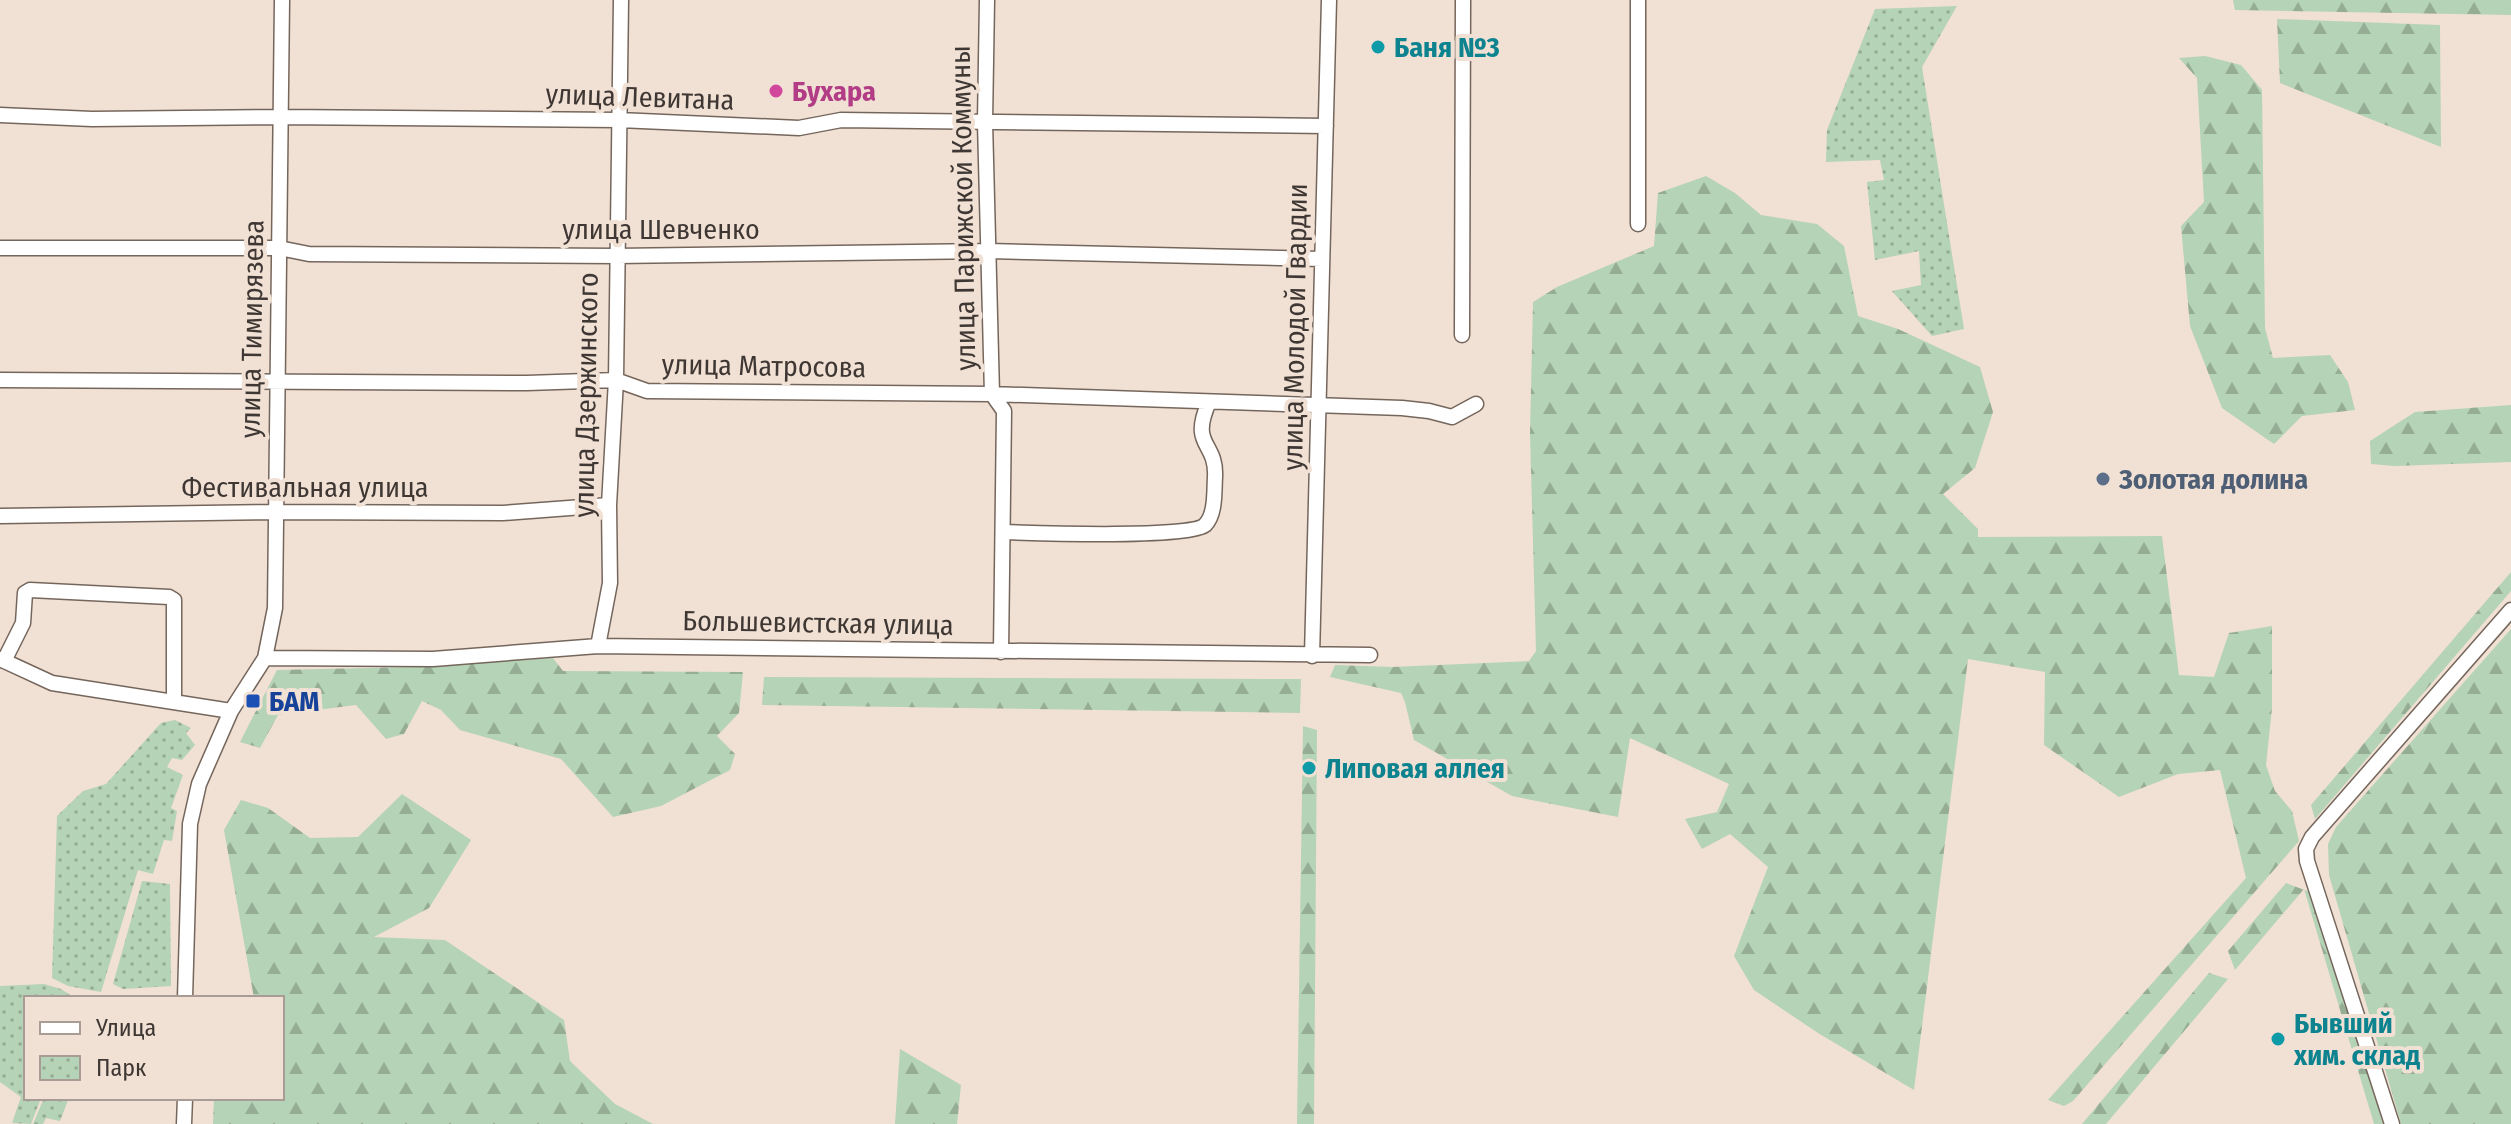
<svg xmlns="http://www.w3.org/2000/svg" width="2511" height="1124" viewBox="0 0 2511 1124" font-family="'Fira Sans Condensed',sans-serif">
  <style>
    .forest { fill: url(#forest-firs) }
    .park { fill: url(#park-dots) }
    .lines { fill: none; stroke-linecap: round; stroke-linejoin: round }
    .minor-casing { stroke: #75665c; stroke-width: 17 }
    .minor { stroke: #fff; stroke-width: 14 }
    .culture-dot { fill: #0f9aa8; stroke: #f1e0d4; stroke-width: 3 }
    .hotel-dot { fill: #d1479c; stroke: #f1e0d4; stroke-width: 3 }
    .service-dot { fill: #5c6f8a; stroke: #f1e0d4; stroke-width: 3 }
    .transit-dot { fill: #1a4fb4; stroke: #f1e0d4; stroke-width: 3 }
    .labels { text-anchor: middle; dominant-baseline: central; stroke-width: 8; stroke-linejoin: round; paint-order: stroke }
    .culture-label { font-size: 28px; font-weight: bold; fill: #0d838f; stroke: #f1e0d4; text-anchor: start }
    .hotel-label { font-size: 28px; font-weight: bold; fill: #b23c85; stroke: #f1e0d4; text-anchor: start }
    .street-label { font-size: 28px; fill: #3e3733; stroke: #f1e0d4 }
    .service-label { font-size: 28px; font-weight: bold; fill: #4e5e75; stroke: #f1e0d4; text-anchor: start }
    .transit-label { font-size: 28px; font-weight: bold; fill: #164399; stroke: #f1e0d4; text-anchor: start }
  </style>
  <defs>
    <pattern id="forest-firs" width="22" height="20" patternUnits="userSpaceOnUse" patternTransform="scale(2)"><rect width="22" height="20" fill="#b5d3b6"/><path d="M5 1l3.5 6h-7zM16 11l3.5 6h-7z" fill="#95ac95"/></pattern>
    <pattern id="park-dots" width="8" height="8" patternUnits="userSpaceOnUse" patternTransform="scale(2)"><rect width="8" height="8" fill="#b5d3b6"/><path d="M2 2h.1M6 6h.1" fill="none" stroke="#95ac95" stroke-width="1.8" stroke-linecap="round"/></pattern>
  </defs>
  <rect width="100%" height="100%" fill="#f1e0d4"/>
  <path class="forest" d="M2233,0H2511V15L2235,10Z
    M2277,19L2440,25L2441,147L2280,83Z
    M2205,56L2241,65L2262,90L2265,328L2273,358L2330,355L2348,382L2355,410L2302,416L2274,444L2222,408L2190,326L2181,226L2204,202L2197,78L2179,58Z
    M1706,176L1735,193L1761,215L1817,224L1844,246L1858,316L1898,329L1980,367L1993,412L1975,468L1943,494L1978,529V537L2162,536L2179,675L2214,677L2229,633L2272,626V708L2266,765L2275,791L2292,811L2299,841L2073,1101L2064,1106L2048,1100L2246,878L2220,770L2178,774L2119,797L2044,745L2045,672L1968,659L1914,1090L1818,1033L1754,990L1734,956L1768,867L1730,834L1702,849L1685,819L1717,812L1729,784L1630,738L1618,817L1512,796L1414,740L1405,702L1401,693L1330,677L1335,665L1392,667L1529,661L1536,651L1530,433L1533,302L1557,287L1654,246L1658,193Z
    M2511,405V462L2394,466L2371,464L2370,441L2415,412Z
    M2511,572V591L2315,819L2311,805Z
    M2511,629V1124H2401L2329,875L2328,844L2336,827Z
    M553,658L563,671L743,672L739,713L717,736L735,754L730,770L661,806L613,817L561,759L460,730L441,710L422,701L404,734L386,739L356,705L278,715L260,748L240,742L277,670L412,667Z
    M764,677L1301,679L1300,713L762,705Z
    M1303,726L1317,730L1314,1124H1297Z
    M402,794L471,840L429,908L374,937L445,940L564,1020L570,1061L615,1104L653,1124H213L214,1098H282V998H254L224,830L241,800L268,808L310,838L358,837Z
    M2286,883L2315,894L2383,1124H2374L2304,889L2235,970L2228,951Z
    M2209,973L2228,979L2106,1124H2082Z
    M900,1049L961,1085L957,1124H895Z"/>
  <path class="park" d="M1957,6L1922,67L1964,329L1932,336L1892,291L1921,285L1919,251L1875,260L1867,182L1884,180L1880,160L1826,162L1827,130L1875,9Z
    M175,720L191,728L186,733L195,745L182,760L172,758L167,767L183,775L171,808L177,811L172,841L164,840L153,874L138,870L101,992L68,986L52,978L57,816L83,791L106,784L161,723Z
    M142,881L170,884L171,986L123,989L113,984Z
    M44,984L61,989L75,998H26V1098H41L31,1124L12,1123L21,1097L0,1082V986Z
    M44,1098H69L60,1121L46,1118L43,1124H33Z"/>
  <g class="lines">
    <defs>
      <path id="minor" d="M987,0L985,122L992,394L1004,411L1001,652
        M1638,0V224
        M0,115L92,119L281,117L619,120L799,128L841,120L1326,126
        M0,248H279L309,254L616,256L988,251L1322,259
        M1462,335L1463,0
        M0,380L527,383L616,380L647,391L992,394L1402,408L1429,411L1452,417L1476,404
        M0,516L277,512L503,513L609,505
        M1003,532C1032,533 1190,539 1205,525C1216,514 1214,491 1215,477C1217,441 1189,447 1209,402
        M598,646L610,583L609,505L616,380L621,0
        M1312,656L1329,0
        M265,658L433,659L598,646L1370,655
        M0,659L52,683L231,711
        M4,661L23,623L25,593L30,590L169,597L174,600V700
        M185,998L190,824L199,784L231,711L265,658L275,608L282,0
        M184,1124L185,1098
        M2392,1124L2307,861L2306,849L2312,837L2511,610"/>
    </defs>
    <use href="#minor" class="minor-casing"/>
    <use href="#minor" class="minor"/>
  </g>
  <g class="culture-dot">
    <circle cx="1378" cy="47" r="8"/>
    <circle cx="1309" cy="768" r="8"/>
    <circle cx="2278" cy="1039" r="8"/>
  </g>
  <circle class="hotel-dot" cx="776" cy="91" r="8"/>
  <circle class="service-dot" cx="2103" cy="479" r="8"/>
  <rect class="transit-dot" x="245" y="693" width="16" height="16" rx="4"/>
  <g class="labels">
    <g class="culture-label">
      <text x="1394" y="47">Баня №3</text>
      <text x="1325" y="768">Липовая аллея</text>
      <text x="2294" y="1023">Бывший<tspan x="2294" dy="32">хим. склад</tspan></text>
    </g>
    <g class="hotel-label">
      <text x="792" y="91">Бухара</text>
    </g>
    <g class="street-label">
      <text transform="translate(640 97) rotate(2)">улица Левитана</text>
      <text transform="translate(963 208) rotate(-91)">улица Парижской Коммуны</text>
      <text x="661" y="229">улица Шевченко</text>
      <text transform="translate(1295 327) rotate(-89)">улица Молодой Гвардии</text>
      <text transform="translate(252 329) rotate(-89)">улица Тимирязева</text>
      <text transform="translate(764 366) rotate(1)">улица Матросова</text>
      <text transform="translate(586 395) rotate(-89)">улица Дзержинского</text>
      <text x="305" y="487">Фестивальная улица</text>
      <text transform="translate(818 623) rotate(1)">Большевистская улица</text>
    </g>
    <g class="service-label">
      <text x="2119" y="479">Золотая долина</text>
    </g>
    <g class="transit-label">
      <text x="269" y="701">БАМ</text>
    </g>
  </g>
  <rect x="24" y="996" width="260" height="104" fill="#f1e0d4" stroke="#a99c94" stroke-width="2"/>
  <rect x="40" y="1022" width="40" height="12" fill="#ffffff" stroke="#a99c94" stroke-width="2"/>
  <text x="96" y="1036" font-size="24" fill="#3e3733">Улица</text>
  <rect x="40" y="1056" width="40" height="24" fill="url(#park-dots)" stroke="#a99c94" stroke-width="2"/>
  <text x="96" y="1076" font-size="24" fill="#3e3733">Парк</text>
</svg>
